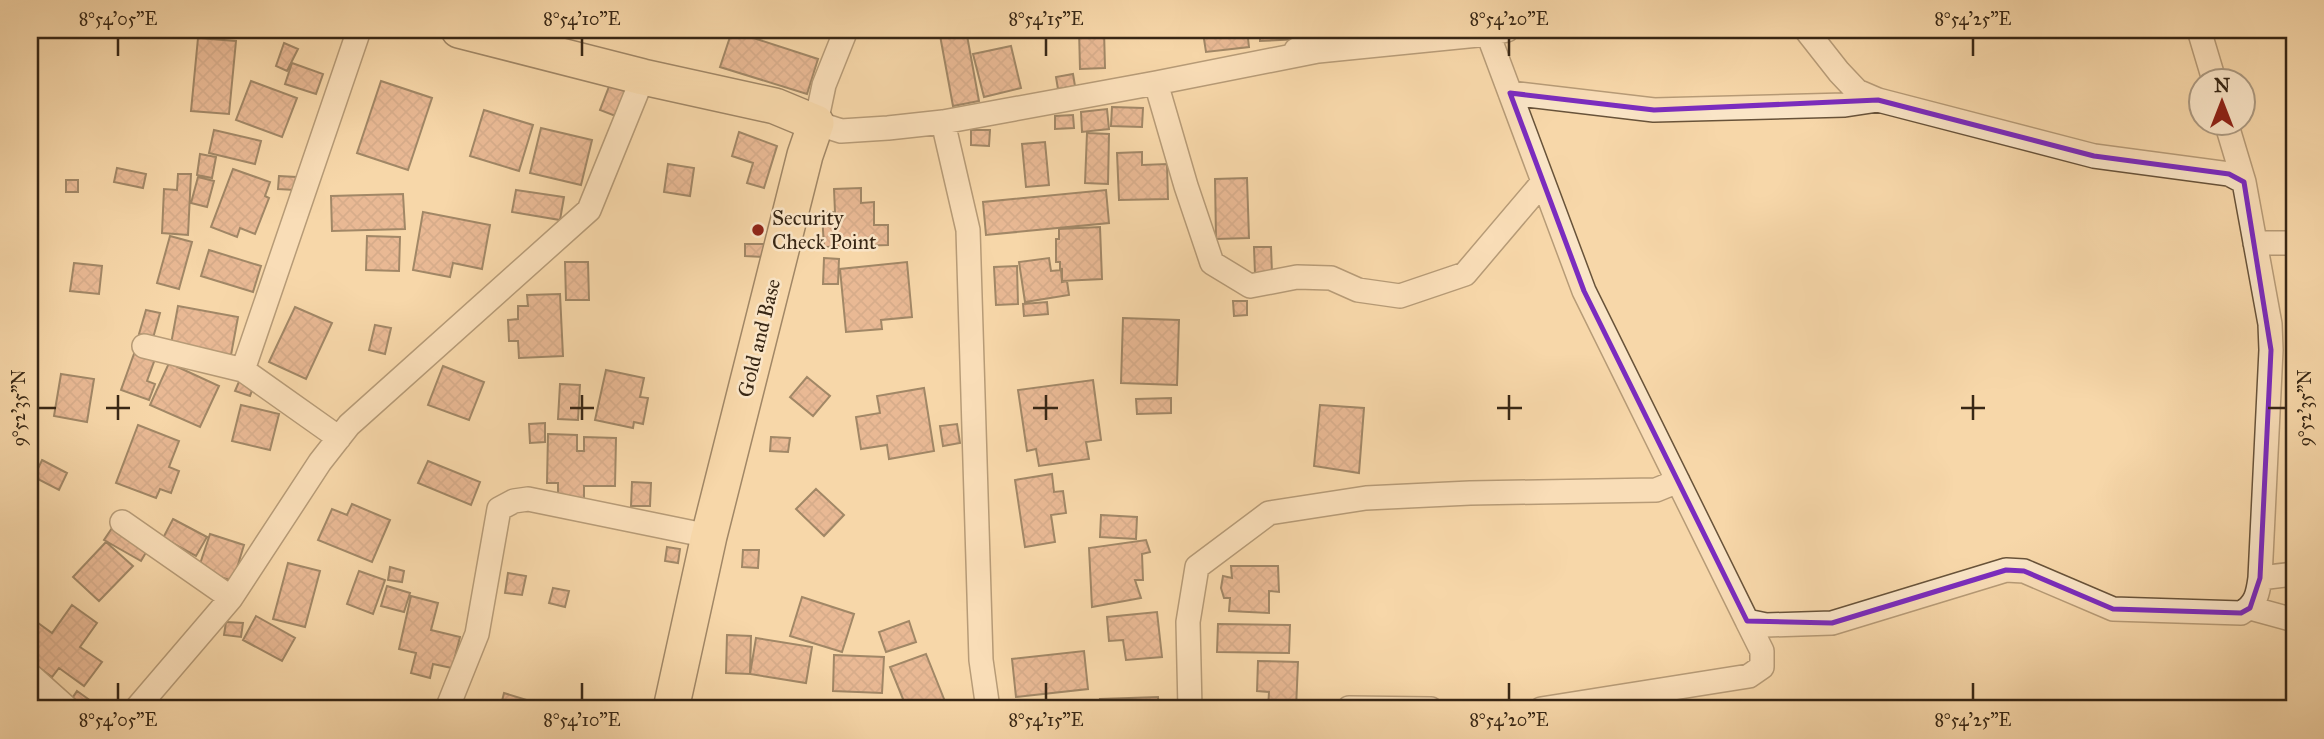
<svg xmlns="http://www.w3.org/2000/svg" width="2324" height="739" viewBox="0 0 2324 739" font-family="'IM FELL Great Primer',serif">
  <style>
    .building { fill: url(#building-cross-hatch); stroke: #382715; stroke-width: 2 }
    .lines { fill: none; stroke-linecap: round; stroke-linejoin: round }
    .street-casing { stroke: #68533a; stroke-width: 26 }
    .primary-casing { stroke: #382715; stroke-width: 38 }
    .street { stroke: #fae5c7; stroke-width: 23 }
    .primary { stroke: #f7d7a9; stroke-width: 35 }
    .marked { fill: none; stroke: #7b2cbf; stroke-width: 5; stroke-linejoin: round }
    .ticks { fill: none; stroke: #382715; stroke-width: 2.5 }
    .poi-dot { fill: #8f2418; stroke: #fae5c7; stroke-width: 2.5 }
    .labels { text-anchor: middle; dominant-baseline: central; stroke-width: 5; stroke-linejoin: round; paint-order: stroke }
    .poi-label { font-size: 21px; fill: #382715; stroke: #fae5c7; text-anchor: start }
    .street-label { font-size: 21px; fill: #382715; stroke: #fae5c7 }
    .neatline { fill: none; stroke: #382715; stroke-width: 2.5 }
    .ticks-label { font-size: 18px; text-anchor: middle; fill: #382715 }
  </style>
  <defs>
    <pattern id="building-cross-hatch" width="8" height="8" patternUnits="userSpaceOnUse" patternTransform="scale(1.75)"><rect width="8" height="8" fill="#d8947b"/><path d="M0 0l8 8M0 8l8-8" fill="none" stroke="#b07964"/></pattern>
  </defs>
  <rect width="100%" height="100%" fill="#f7d7a9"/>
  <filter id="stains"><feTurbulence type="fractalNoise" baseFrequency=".00286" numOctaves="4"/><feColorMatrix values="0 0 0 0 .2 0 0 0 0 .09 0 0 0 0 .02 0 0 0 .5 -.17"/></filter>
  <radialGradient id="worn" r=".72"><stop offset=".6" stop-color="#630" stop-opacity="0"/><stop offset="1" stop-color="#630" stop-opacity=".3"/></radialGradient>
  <path class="building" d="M939,30H966L979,101L953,106Z
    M1079,30H1104L1105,68L1080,69Z
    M1231,30H1247L1249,47L1206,52L1203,33Z
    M1260,30H1300V39L1260,41Z
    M732,31L818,59L807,94L720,67Z
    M198,38L236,41L229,114L191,111Z
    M284,43L298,49L287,71L276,66Z
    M1011,46L1021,88L984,97L973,54Z
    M292,63L323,74L316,94L285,84Z
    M1073,74L1075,86L1058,89L1056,77Z
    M251,81L297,98L282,137L236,120Z
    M381,81L432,98L408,170L357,153Z
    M610,84L628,90L618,117L600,110Z
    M1112,107L1143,108L1142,127L1111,126Z
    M1107,109L1109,129L1082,132L1081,112Z
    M484,110L533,125L519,171L470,156Z
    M1073,115L1074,128L1055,129V116Z
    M541,128L592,140L581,185L530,173Z
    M214,130L261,141L255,164L209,153Z
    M971,130H990L989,146L971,145Z
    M739,132L777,146L764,188L747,183L753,163L732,156Z
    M1087,133L1109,134L1108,184L1085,183Z
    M1045,142L1049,185L1026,187L1022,144Z
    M1142,152V165L1167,164L1168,199L1119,200L1117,153Z
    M200,154L216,157L212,178L197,175Z
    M668,164L694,168L690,196L664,192Z
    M117,168L146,174L143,188L114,182Z
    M233,169L270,182L265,196L269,198L255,234L240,228L237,237L211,227Z
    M178,174H191L188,235L162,233L164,189L177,190Z
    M279,176L296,177L295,190L278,189Z
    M198,177L214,181L207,207L191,203Z
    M1247,178L1249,238L1216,239L1215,179Z
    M66,180H78V192H66Z
    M861,188V203L874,202V225H888V245L824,247L822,213L835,212L834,189Z
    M516,190L564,197L560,220L512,212Z
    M1106,190L1109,223L986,235L983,202Z
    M403,194L405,229L332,231L331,196Z
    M423,212L490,225L482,269L453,263L450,277L413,270Z
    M1100,227L1102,279L1062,281V269H1060V262H1056V239H1059V229Z
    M170,236L192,242L179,289L157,283Z
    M367,236L400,237L399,271L366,270Z
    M745,244H764V257L745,256Z
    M1254,247H1271L1272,273L1255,274Z
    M209,250L261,266L253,292L201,276Z
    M824,258L839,259L838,284H823Z
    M1049,258L1051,271L1061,270L1062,282L1067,281L1069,295L1025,302L1019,262Z
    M565,262H588L589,300H566Z
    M907,262L912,317L881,320L882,329L846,332L840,269Z
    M74,263L102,266L99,294L70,291Z
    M1017,266L1018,304L996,305L994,267Z
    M560,294L563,356L519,358L518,341H509L508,320L518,319V306H528L527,295Z
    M1233,301H1247V315L1234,316Z
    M1047,302L1048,314L1024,316L1023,304Z
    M178,306L238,317L231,355L171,344Z
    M295,307L332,323L306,379L269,362Z
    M146,310L160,313L153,338L139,334Z
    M1123,318L1179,320L1177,385L1121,383Z
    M375,325L391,328L385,354L369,350Z
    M135,351L155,359L147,381L155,384L149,400L121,390Z
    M169,363L219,386L200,427L150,405Z
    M443,366L484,382L469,420L428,405Z
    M606,370L644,378L640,397L648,398L643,424L634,422L633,428L595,420Z
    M61,374L94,379L87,422L54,416Z
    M241,377L255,382L250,396L235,391Z
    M807,377L830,396L813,416L790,397Z
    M1093,380L1101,440L1086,442L1089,459L1039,466L1036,449L1027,451L1018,390Z
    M560,384L580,385L578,420L558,419Z
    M924,388L934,451L889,459L887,445L861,449L856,417L880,413L877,396Z
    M1171,398V413L1137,414L1136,399Z
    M241,405L279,414L270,450L232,441Z
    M1320,405L1364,408L1359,473L1314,466Z
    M545,423V442L530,443L529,424Z
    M957,424L960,443L943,446L940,426Z
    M138,425L179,441L169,467L179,471L171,493L160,489L156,498L116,483Z
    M548,434L577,435V451H584V437L616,438L615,486H584V499H558V483H547Z
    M771,437L790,438L788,452L770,451Z
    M42,460L67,473L59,490L34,477Z
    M428,461L480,482L471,505L418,483Z
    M1052,474L1054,492L1063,491L1066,513L1051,515L1055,542L1025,547L1015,480Z
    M632,482L651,483L650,506H631Z
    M816,489L844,515L824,536L796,509Z
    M352,504L390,520L372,562L318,540L332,509L347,515Z
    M1101,515L1137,517L1136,539L1100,537Z
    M173,519L207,537L196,556L163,538Z
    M112,528L148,549L141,561L104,540Z
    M210,534L244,545L233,581L198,570Z
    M1146,540L1150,552L1142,554L1143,580H1135L1141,598L1092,607L1089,548Z
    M106,542L133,566L99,601L73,577Z
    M667,547L680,549L678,563L665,561Z
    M743,550H759L758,568L742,567Z
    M288,563L320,571L305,627L273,619Z
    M1231,566H1278L1279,592L1269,591V613L1229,611L1230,598H1224L1221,588L1223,576L1232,578Z
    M390,567L404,571L402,582L388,580Z
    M359,571L385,580L373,614L347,604Z
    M508,573L526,576L522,595L505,593Z
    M387,586L410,593L404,612L381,606Z
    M553,588L569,591L565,607L549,603Z
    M411,596L438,603L431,630L460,637L452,668L433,664L430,678L411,673L416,653L399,649Z
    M802,597L854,614L842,652L790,636Z
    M72,605L97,623L80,647L102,662L84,686L59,668L52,677L30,661V635L38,623L52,633Z
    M1157,612L1162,657L1126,660L1123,640L1109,641L1107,617Z
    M256,616L295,638L282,661L243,640Z
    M909,621L916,642L886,652L879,632Z
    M226,622L243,623L241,637L224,635Z
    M1218,624L1290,625L1289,653L1217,652Z
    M727,635L751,636L750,674L726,673Z
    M756,638L812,647L806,683L750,674Z
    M1084,651L1088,689L1016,697L1012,659Z
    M926,654L948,709H907L890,667Z
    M834,655L884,657L882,693L833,691Z
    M1258,661L1298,662L1296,709H1268L1269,692L1257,691Z
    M77,691L98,706L96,709H78L69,703Z
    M504,693L546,706L545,709H500Z
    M1158,697L1159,709H1101L1100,699Z
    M1268,705L1269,709H1209V708Z"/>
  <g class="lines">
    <defs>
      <path id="street" d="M846,30L824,85L816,123L841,131L888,128L943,122L1156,83L1318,51L1488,34L1507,30
        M1483,30L1488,34L1584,291L1747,621L1766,625L1832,623L2006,570L2024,571L2113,609L2241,613C2256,605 2258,593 2260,578L2271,350L2270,324L2244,182L2229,174L2094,156L1878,100L1857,91L1839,72L1806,30
        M2199,30L2214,80
        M1296,50L1329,30
        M1156,83L1186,186L1212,263L1250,286L1297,277L1331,278L1358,290L1400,296L1465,274L1543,182
        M1510,93L1654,110L1845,105L1878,100
        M943,122L968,230L981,660L988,709
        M2226,122L2244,182
        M2255,243H2294
        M144,346L243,370L339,438
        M243,370L359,30
        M122,522L231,598
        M2260,578L2294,574
        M2250,608L2294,620
        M30,675L68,709
        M1349,708L1431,709
        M136,709L231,598L320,462L349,425L589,210L643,77
        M447,709L477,634L499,509L514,501L528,499L709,536
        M1190,709L1188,622L1197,567L1269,513L1366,498L1470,493L1656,490L1678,481
        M1541,709L1749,676L1762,667V651L1747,621"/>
      <path id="primary" d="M459,30L643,77L775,106L816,123L805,155L709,536L671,709"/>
    </defs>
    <use href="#street" class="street-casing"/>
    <use href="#primary" class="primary-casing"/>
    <use href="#street" class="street"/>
    <use href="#primary" class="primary"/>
  </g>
  <path d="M0 0H2324V739H0ZM1510,93L1654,110L1878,100L2094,156L2229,174L2244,182L2271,350L2260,578L2250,608L2241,613L2113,609L2024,571L2006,570L1832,623L1747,621L1584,291Z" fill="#f7d7a9" fill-opacity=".55" fill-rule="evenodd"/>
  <path class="marked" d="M1510,93L1654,110L1878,100L2094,156L2229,174L2244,182L2271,350L2260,578L2250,608L2241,613L2113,609L2024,571L2006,570L1832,623L1747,621L1584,291Z"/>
  <path class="ticks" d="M118,38V56M582,38V56M1046,38V56M1509,38V56M1973,38V56M118,395V420M582,395V420M1046,395V420M1509,395V420M1973,395V420M38,408H56M106,408H130M570,408H594M1033,408H1058M1497,408H1522M1961,408H1985M2268,408H2286M118,683V700M582,683V700M1046,683V700M1509,683V700M1973,683V700"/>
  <circle class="poi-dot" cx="758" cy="230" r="7"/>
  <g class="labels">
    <g class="poi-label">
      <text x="772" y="218">Security<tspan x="772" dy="24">Check Point</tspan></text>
    </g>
    <g class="street-label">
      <text transform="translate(759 338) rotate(-76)">Gold and Base</text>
    </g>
  </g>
  <rect width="2324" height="739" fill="none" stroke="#f7d7a9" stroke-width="77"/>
  <g transform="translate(2222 102)"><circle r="33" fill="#fae5c7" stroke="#ac9980" stroke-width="2"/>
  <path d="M0-5L12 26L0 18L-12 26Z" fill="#8f2418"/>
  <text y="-10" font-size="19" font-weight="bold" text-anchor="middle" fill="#382715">N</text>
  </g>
  <rect x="38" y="38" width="2248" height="662" class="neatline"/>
  <g class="ticks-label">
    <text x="118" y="25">8°54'05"E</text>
    <text x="582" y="25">8°54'10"E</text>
    <text x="1046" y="25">8°54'15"E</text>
    <text x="1509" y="25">8°54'20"E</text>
    <text x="1973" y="25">8°54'25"E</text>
    <text transform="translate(19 408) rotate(-90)" y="6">9°52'35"N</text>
    <text transform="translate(2305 408) rotate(-90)" y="6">9°52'35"N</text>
    <text x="118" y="726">8°54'05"E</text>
    <text x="582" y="726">8°54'10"E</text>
    <text x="1046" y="726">8°54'15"E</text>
    <text x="1509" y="726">8°54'20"E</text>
    <text x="1973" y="726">8°54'25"E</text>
  </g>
  <rect width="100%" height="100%" filter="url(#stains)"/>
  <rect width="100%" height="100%" fill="url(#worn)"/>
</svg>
